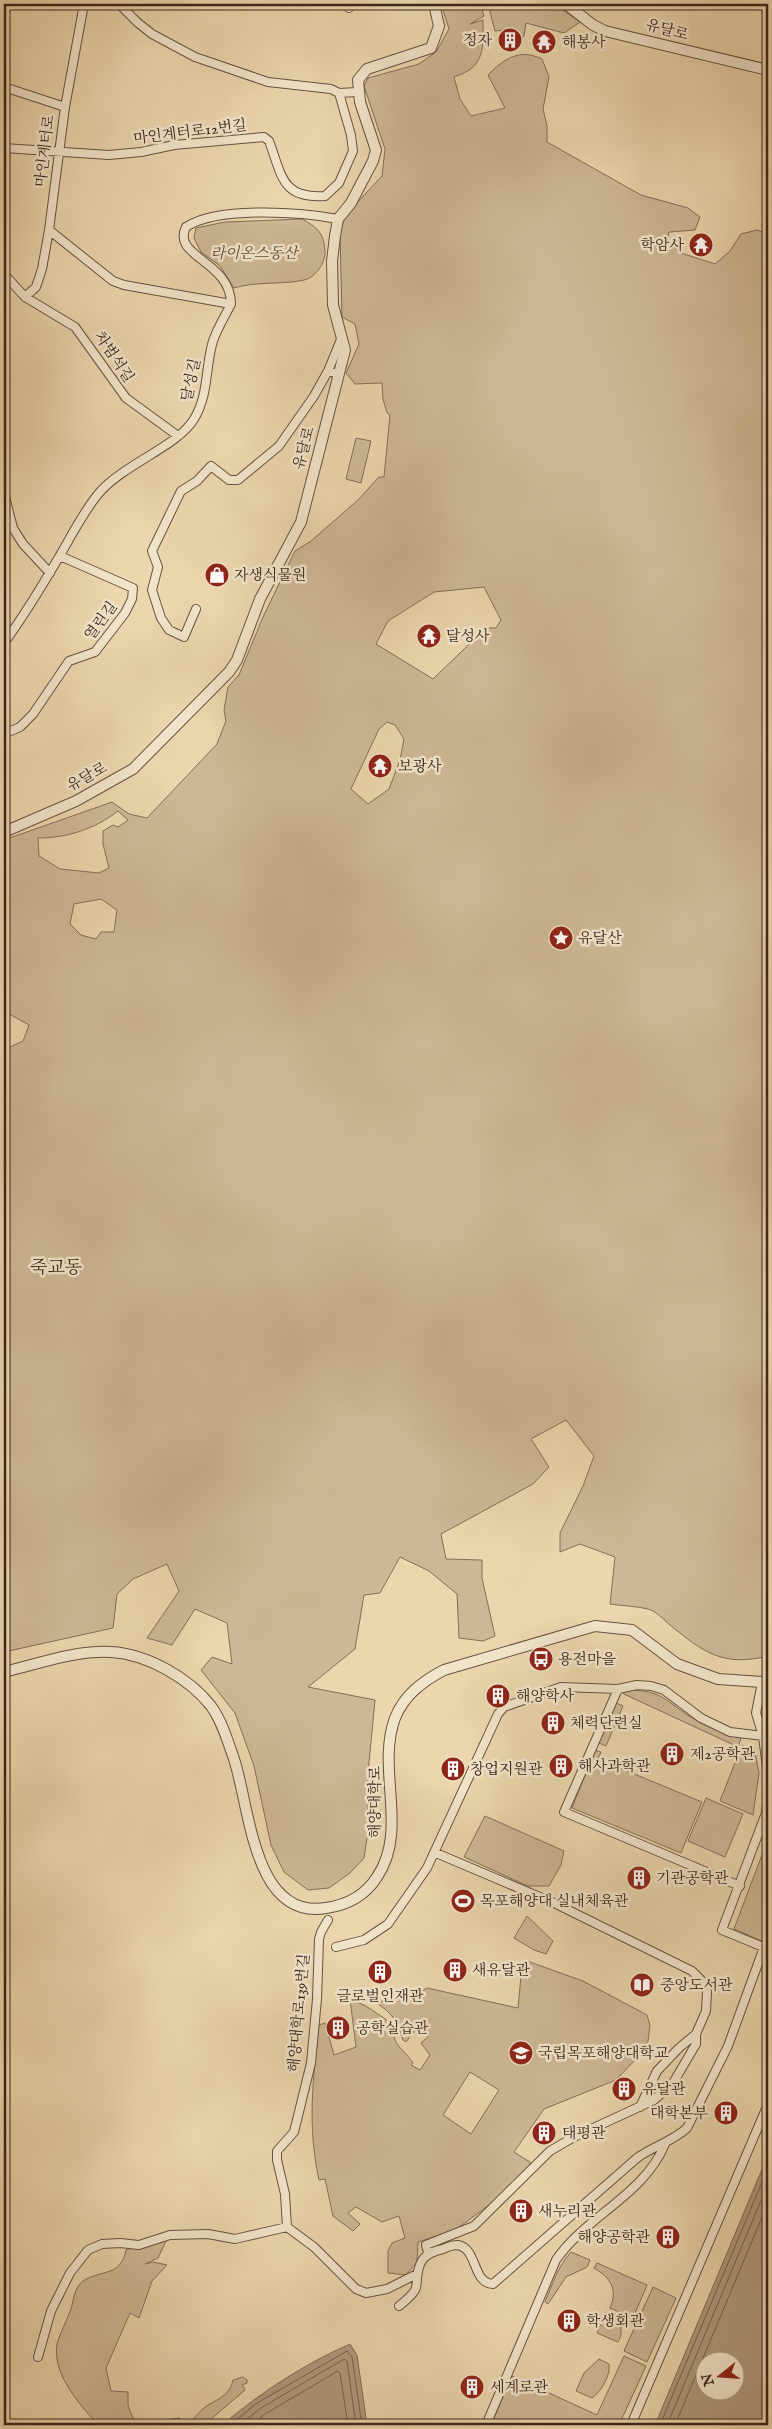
<svg xmlns="http://www.w3.org/2000/svg" width="772" height="2429" viewBox="0 0 772 2429" font-family="'IM FELL English','Noto Serif KR',serif">
  <style>
    .green { fill: #cdb895; stroke: #846f59; fill-rule: evenodd }
    .water { fill: #af9a7c; stroke: #816c56; fill-rule: evenodd }
    .lines { fill: none; stroke-linecap: round; stroke-linejoin: round }
    .shore { stroke: #75604c; stroke-width: 1 }
    .minor-casing { stroke: #675241; stroke-width: 10 }
    .tertiary-casing { stroke: #675241; stroke-width: 12 }
    .minor { stroke: #f2e4ca; stroke-width: 8 }
    .tertiary { stroke: #f2e4ca; stroke-width: 10 }
    .labels { text-anchor: middle; dominant-baseline: central; stroke-width: 5; stroke-linejoin: round; paint-order: stroke }
    .street-label { font-size: 15px; fill: #3b261d; stroke: #f2e4ca }
    .poi-label { font-size: 15px; fill: #3b261d; stroke: #f2e4ca; text-anchor: start }
    .park-label { font-size: 15px; font-style: italic; fill: #604a3b; stroke: #f2e4ca }
    .quarter-label { font-size: 18px; fill: #3b261d; stroke: #f2e4ca }
  </style>
  <rect width="100%" height="100%" fill="#ebd6ad"/>
  <filter id="stains"><feTurbulence type="fractalNoise" baseFrequency=".004" numOctaves="4"/><feColorMatrix values="0 0 0 0 .2 0 0 0 0 .09 0 0 0 0 .02 0 0 0 .5 -.17"/></filter>
  <radialGradient id="worn" r=".72"><stop offset=".6" stop-color="#630" stop-opacity="0"/><stop offset="1" stop-color="#630" stop-opacity=".3"/></radialGradient>
  <path class="green" d="M441,4H480L484,16L470,24L483,20C483,48 486,67 454,77L460,99L471,116L505,108L488,75C504,59 519,48 542,59L549,77L543,109L547,126V142L641,195L688,208L700,217L695,230L669,232L667,243L684,254L715,264L730,251L741,234L757,230L768,234V1656C724,1667 704,1653 670,1625C664,1620 656,1611 648,1609C636,1606 622,1606 610,1604L615,1557L580,1544L560,1552V1533L583,1486L594,1456L566,1420L531,1439L549,1467L533,1484L441,1534L446,1559L482,1560V1578L495,1636L483,1641L459,1638L457,1594L429,1571L400,1557L380,1593L364,1595L355,1649L308,1687L375,1700L368,1773V1832L364,1858L350,1873L329,1888L308,1890L284,1872L271,1845L254,1766L235,1713L201,1670L212,1657L232,1664L227,1623L195,1609L172,1645L147,1638L179,1591L167,1564L133,1579L117,1594L113,1628L4,1652V1050L23,1041L29,1025L4,1011V840L112,802L129,814L147,818L217,744L226,721L224,710L228,687L239,675L263,617L295,551L311,541L358,500L379,477H384L390,415L387,413L383,399L382,383L355,384L346,373L359,344L355,324L342,317L340,232L344,219L352,208L382,176L385,149L364,86L368,78L419,64L436,52L449,29ZM484,587L501,620L496,628H486L433,679L376,644L388,621L434,592ZM387,722L395,725L404,739L400,760L389,789L368,804L351,789L379,729ZM118,811L128,820L118,827L113,825L103,831V844L109,868L99,873L60,869L39,856L38,838C67,838 95,829 118,811ZM101,899L117,910L114,932H101L96,939L81,935L70,924L74,904Z
    M488,4H554L580,22L564,33L526,23L524,36L517,43L503,30L495,31Z
    M302,219C317,227 324,233 325,251C326,261 316,278 304,280C282,285 257,281 234,288L220,266L201,252L194,238L196,228L225,222Z
    M356,438L371,441L361,483L346,479Z
    M628,1690C666,1691 665,1702 694,1719C709,1728 725,1733 741,1738L738,1747L624,1694L623,1692Z
    M614,1702L623,1706L606,1746L599,1743V1741Z
    M742,1745L755,1752L759,1773L753,1815L720,1801Z
    M595,1750L601,1752L598,1759L702,1802L681,1853L572,1808Z
    M706,1798L743,1814L725,1857L688,1841Z
    M485,1816L564,1851L561,1865L549,1886H528L464,1857Z
    M768,1839V1944L734,1929Z
    M527,1916L553,1941L546,1954L534,1950L514,1938Z
    M527,1961L583,1981L647,2015L650,2025L648,2041L635,2060L616,2080L544,2109L514,2152L530,2162V2165L496,2200L455,2230L418,2242L417,2262L406,2275L388,2273V2251L392,2243L405,2238L399,2216L382,2222L356,2207L348,2213L360,2224L353,2231L333,2216L325,2179L319,2180C307,2124 313,2080 319,2025L325,2023L334,2055L356,2047L350,1999L366,2006L391,2023C396,2051 399,2043 413,2063L411,2065L420,2070L430,2055L421,2043L428,2037L424,2029L413,2032L406,2042L403,2040C397,2020 393,2014 375,2002L412,1997L427,1988L518,2008L522,1965ZM470,2072L499,2090L471,2134L443,2115Z
    M168,2237L158,2258L145,2264L153,2262L167,2265L152,2281L139,2318L130,2313L106,2368L111,2391L128,2392V2406L135,2423L180,2418L178,2421L167,2425H95V2421C77,2402 52,2372 57,2344C60,2332 67,2321 71,2309C74,2299 74,2288 83,2281C102,2269 121,2277 126,2250Z
    M571,2252L590,2260L587,2267L566,2277L548,2304L545,2302C552,2285 558,2266 571,2252Z
    M597,2263L647,2285L633,2318L610,2308C618,2289 611,2278 594,2268Z
    M653,2287L676,2298L647,2362L624,2351Z
    M606,2312C620,2318 625,2330 618,2342L597,2333Z
    M624,2356L646,2366L619,2425H491L512,2376L597,2415Z
    M599,2359L609,2364C611,2375 601,2392 592,2398L576,2391L584,2373Z
    M243,2377L247,2380V2383L242,2385L245,2390L204,2425H187C194,2419 200,2410 208,2405C220,2398 230,2395 233,2380Z"/>
  <path class="water" d="M768,2155V2425H655ZM704,2362H734V2392H704Z
    M350,2344L357,2355L367,2425H222C260,2393 304,2364 350,2344Z"/>
  <g class="lines">
    <path class="shore" d="M230,2425L257,2403L347,2351L352,2357L362,2425
      M240,2425L261,2408L344,2359L347,2361L356,2425
      M251,2425L265,2414L338,2371L340,2373L348,2425
      M660,2425L768,2168
      M667,2425L768,2184
      M675,2425L768,2203"/>
    <defs>
      <path id="minor" d="M119,4L137,22L152,34L195,57L268,82L331,89L339,93L357,92
        M348,4L349,8
        M4,87L65,107
        M4,148L109,155L141,152L174,145L264,137L269,141C282,175 281,199 325,196L339,183L353,151L351,135L339,93
        M49,230L113,281L124,285L231,304
        M4,274L25,297L75,327L126,398L178,436
        M25,297L36,287L42,269L49,230L65,107L84,4
        M328,371L342,337
        M4,493L13,528L23,544L50,573
        M196,609L184,637L169,630L161,618L152,590L158,567L152,551L181,491L197,481L211,466L229,480H238L279,446L314,396L328,371L339,374
        M4,643C24,616 42,586 59,557C72,535 83,512 99,493C124,464 178,446 194,419C209,395 205,367 213,341C217,329 225,316 231,304C231,261 171,257 186,227C218,206 301,212 338,219
        M4,734L20,727L33,714L69,661L95,652L125,613L132,599L133,588L60,556
        M762,1682L756,1713L763,1736L768,1776
        M618,1689L564,1812L740,1886
        M768,1794L766,1813L722,1930L768,1949
        M336,1947L364,1940L388,1924L427,1868L498,1714L504,1707L561,1687L618,1689L637,1685L651,1686L664,1690L701,1718L730,1732L763,1736
        M640,2107L657,2071L679,2048L696,2034
        M287,2227L285,2194L277,2160V2151L294,2132L311,2063L317,1999L319,1939L321,1932L328,1920
        M287,2227L314,2247L356,2289L366,2293L387,2289L417,2274
        M428,2252L426,2245L474,2226L550,2151L574,2137L654,2100L673,2083L696,2044V2034L706,2011L707,1992L703,1982L692,1971L554,1903L436,1853
        M399,2306C404,2302 412,2296 415,2290C417,2286 417,2282 417,2278C419,2259 425,2253 443,2249C447,2247 454,2245 458,2245C478,2249 472,2283 493,2284L637,2158C653,2146 672,2142 687,2128L728,2046L764,1947
        M38,2357L51,2311L70,2273L88,2250L102,2244L120,2243L139,2245L170,2235L208,2234L235,2239L287,2227
        M486,2425L556,2260C585,2217 645,2194 665,2144
        M631,2425L768,2104"/>
      <path id="tertiary" d="M566,4L593,25L605,31L768,70
        M4,832L76,801L133,769L229,672L237,660L260,599L301,522L345,350L333,305L332,261L335,236L338,219L351,203L373,161L376,150L360,102L358,80L367,69L431,48L439,26L434,4
        M4,1672C38,1664 75,1650 111,1652C147,1654 189,1678 211,1706C222,1721 228,1742 234,1759C250,1807 253,1920 326,1908C347,1905 365,1896 377,1877C409,1830 376,1769 395,1718C404,1695 423,1681 444,1670L595,1626L632,1630L677,1664L718,1679L762,1682L768,1679"/>
    </defs>
    <use href="#minor" class="minor-casing"/>
    <use href="#tertiary" class="tertiary-casing"/>
    <use href="#minor" class="minor"/>
    <use href="#tertiary" class="tertiary"/>
  </g>
  <defs>
    <symbol id="building-disc" viewBox="-11 -11 22 22"><circle r="9.5" fill="#8f2418" stroke="#f2e4ca"/><path d="M-4-6H4V6H1V3H-1V6H-4ZM-2.5-4.3h1.7v1.8h-1.7ZM.8-4.3h1.7v1.8H.8ZM-2.5-1h1.7V.8h-1.7ZM.8-1h1.7V.8H.8Z" fill="#fff"/></symbol>
    <symbol id="temple-disc" viewBox="-11 -11 22 22"><circle r="9.5" fill="#8f2418" stroke="#f2e4ca"/><path d="M0-6L5-2H3V0L6.5 2.5H4V6H1.5V3h-3V6H-4V2.5H-6.5L-3 0V-2H-5Z" fill="#fff"/></symbol>
    <symbol id="shop-disc" viewBox="-11 -11 22 22"><circle r="9.5" fill="#8f2418" stroke="#f2e4ca"/><path d="M-5-2.5h2.3a2.7 3.5 0 0 1 5.4 0H5L5.5 6h-11ZM-1.5-2.5h3a1.5 2.3 0 0 0-3 0Z" fill="#fff"/></symbol>
    <symbol id="sight-disc" viewBox="-11 -11 22 22"><circle r="9.5" fill="#8f2418" stroke="#f2e4ca"/><path d="M0-6L1.8-2.2L6-1.7L2.9 1.2L3.7 5.4L0 3.3L-3.7 5.4L-2.9 1.2L-6-1.7L-1.8-2.2Z" fill="#fff"/></symbol>
    <symbol id="bus-disc" viewBox="-11 -11 22 22"><circle r="9.5" fill="#8f2418" stroke="#f2e4ca"/><path d="M-5-6H5V4H4V6H2V4H-2V6H-4V4H-5ZM-3.5-4V0h7V-4ZM-3.5 1.2v1.5H-2V1.2ZM2 1.2v1.5H3.5V1.2Z" fill="#fff"/></symbol>
    <symbol id="stadium-disc" viewBox="-11 -11 22 22"><circle r="9.5" fill="#8f2418" stroke="#f2e4ca"/><path d="M0-5a6.5 5 0 1 0 0 10a6.5 5 0 1 0 0-10ZM-3.5-1.8h7v3.6h-7Z" fill="#fff"/></symbol>
    <symbol id="library-disc" viewBox="-11 -11 22 22"><circle r="9.5" fill="#8f2418" stroke="#f2e4ca"/><path d="M-6-4Q-3-5.5-.7-3.5V5Q-3 3-6 4ZM6-4Q3-5.5 .7-3.5V5Q3 3 6 4Z" fill="#fff"/></symbol>
    <symbol id="university-disc" viewBox="-11 -11 22 22"><circle r="9.5" fill="#8f2418" stroke="#f2e4ca"/><path d="M0-5L7-2L0 1L-7-2ZM-4 1L0 2.5L4 1V4Q0 6-4 4Z" fill="#fff"/></symbol>
  </defs>
  <g fill-rule="evenodd">
    <use href="#building-disc" x="496" y="26" width="28" height="28"/>
    <use href="#temple-disc" x="530" y="28" width="28" height="28"/>
    <use href="#temple-disc" x="687" y="231" width="28" height="28"/>
    <use href="#shop-disc" x="203" y="561" width="28" height="28"/>
    <use href="#temple-disc" x="415" y="622" width="28" height="28"/>
    <use href="#temple-disc" x="366" y="752" width="28" height="28"/>
    <use href="#sight-disc" x="547" y="924" width="28" height="28"/>
    <use href="#bus-disc" x="527" y="1645" width="28" height="28"/>
    <use href="#building-disc" x="484" y="1682" width="28" height="28"/>
    <use href="#building-disc" x="539" y="1709" width="28" height="28"/>
    <use href="#building-disc" x="658" y="1740" width="28" height="28"/>
    <use href="#building-disc" x="547" y="1752" width="28" height="28"/>
    <use href="#building-disc" x="439" y="1755" width="28" height="28"/>
    <use href="#building-disc" x="625" y="1864" width="28" height="28"/>
    <use href="#stadium-disc" x="449" y="1887" width="28" height="28"/>
    <use href="#building-disc" x="441" y="1956" width="28" height="28"/>
    <use href="#building-disc" x="366" y="1958" width="28" height="28"/>
    <use href="#library-disc" x="628" y="1971" width="28" height="28"/>
    <use href="#building-disc" x="324" y="2014" width="28" height="28"/>
    <use href="#university-disc" x="507" y="2039" width="28" height="28"/>
    <use href="#building-disc" x="610" y="2075" width="28" height="28"/>
    <use href="#building-disc" x="712" y="2099" width="28" height="28"/>
    <use href="#building-disc" x="530" y="2119" width="28" height="28"/>
    <use href="#building-disc" x="507" y="2197" width="28" height="28"/>
    <use href="#building-disc" x="654" y="2223" width="28" height="28"/>
    <use href="#building-disc" x="555" y="2307" width="28" height="28"/>
    <use href="#building-disc" x="458" y="2373" width="28" height="28"/>
  </g>
  <g class="labels">
    <g class="street-label">
      <text transform="translate(667 30) rotate(15)">유달로</text>
      <text transform="translate(190 132) rotate(-7)">마인계터로12번길</text>
      <text transform="translate(45 151) rotate(-83)">마인계터로</text>
      <text transform="translate(114 357) rotate(56)">차범석길</text>
      <text transform="translate(191 380) rotate(-78)">달성길</text>
      <text transform="translate(304 448) rotate(-75)">유달로</text>
      <text transform="translate(101 621) rotate(-54)">열린길</text>
      <text transform="translate(87 777) rotate(-29)">유달로</text>
      <text transform="translate(375 1802) rotate(-90)">해양대학로</text>
      <text transform="translate(299 2013) rotate(-85)">해양대학로139번길</text>
    </g>
    <g class="poi-label">
      <text x="492" y="40" text-anchor="end">정자</text>
      <text x="562" y="42">해봉사</text>
      <text x="684" y="245" text-anchor="end">학암사</text>
      <text x="234" y="575">자생식물원</text>
      <text x="446" y="636">달성사</text>
      <text x="398" y="766">보광사</text>
      <text x="578" y="938">유달산</text>
      <text x="558" y="1659">용전마을</text>
      <text x="516" y="1696">해양학사</text>
      <text x="570" y="1723">체력단련실</text>
      <text x="690" y="1754">제2공학관</text>
      <text x="578" y="1766">해사과학관</text>
      <text x="470" y="1769">창업지원관</text>
      <text x="656" y="1878">기관공학관</text>
      <text x="480" y="1901">목포해양대 실내체육관</text>
      <text x="472" y="1970">새유달관</text>
      <text x="660" y="1985">중앙도서관</text>
      <text x="380" y="1996" text-anchor="middle">글로벌인재관</text>
      <text x="356" y="2028">공학실습관</text>
      <text x="538" y="2053">국립목포해양대학교</text>
      <text x="642" y="2089">유달관</text>
      <text x="708" y="2113" text-anchor="end">대학본부</text>
      <text x="562" y="2133">태평관</text>
      <text x="538" y="2211">새누리관</text>
      <text x="650" y="2237" text-anchor="end">해양공학관</text>
      <text x="586" y="2321">학생회관</text>
      <text x="490" y="2387">세계로관</text>
    </g>
    <g class="park-label">
      <text x="254" y="253">라이온스동산</text>
    </g>
    <g class="quarter-label">
      <text x="56" y="1268">죽교동</text>
    </g>
  </g>
  <rect width="772" height="2429" fill="none" stroke="#ebd6ad" stroke-width="20"/>
  <rect x="5" y="5" width="762" height="2419" fill="none" stroke="#3b261d" stroke-width="2.5"/>
  <rect x="10" y="10" width="752" height="2409" fill="none" stroke="#3b261d"/>
  <g transform="translate(720 2376) rotate(253)"><circle r="24" fill="#f2e4ca" stroke="#a99885"/>
  <path d="M0-4L9 19L0 12L-9 19Z" fill="#8f2418"/>
  <text y="-8" font-size="14" font-weight="bold" text-anchor="middle" fill="#3b261d">N</text>
  </g>
  <rect width="100%" height="100%" filter="url(#stains)"/>
  <rect width="100%" height="100%" fill="url(#worn)"/>
</svg>
